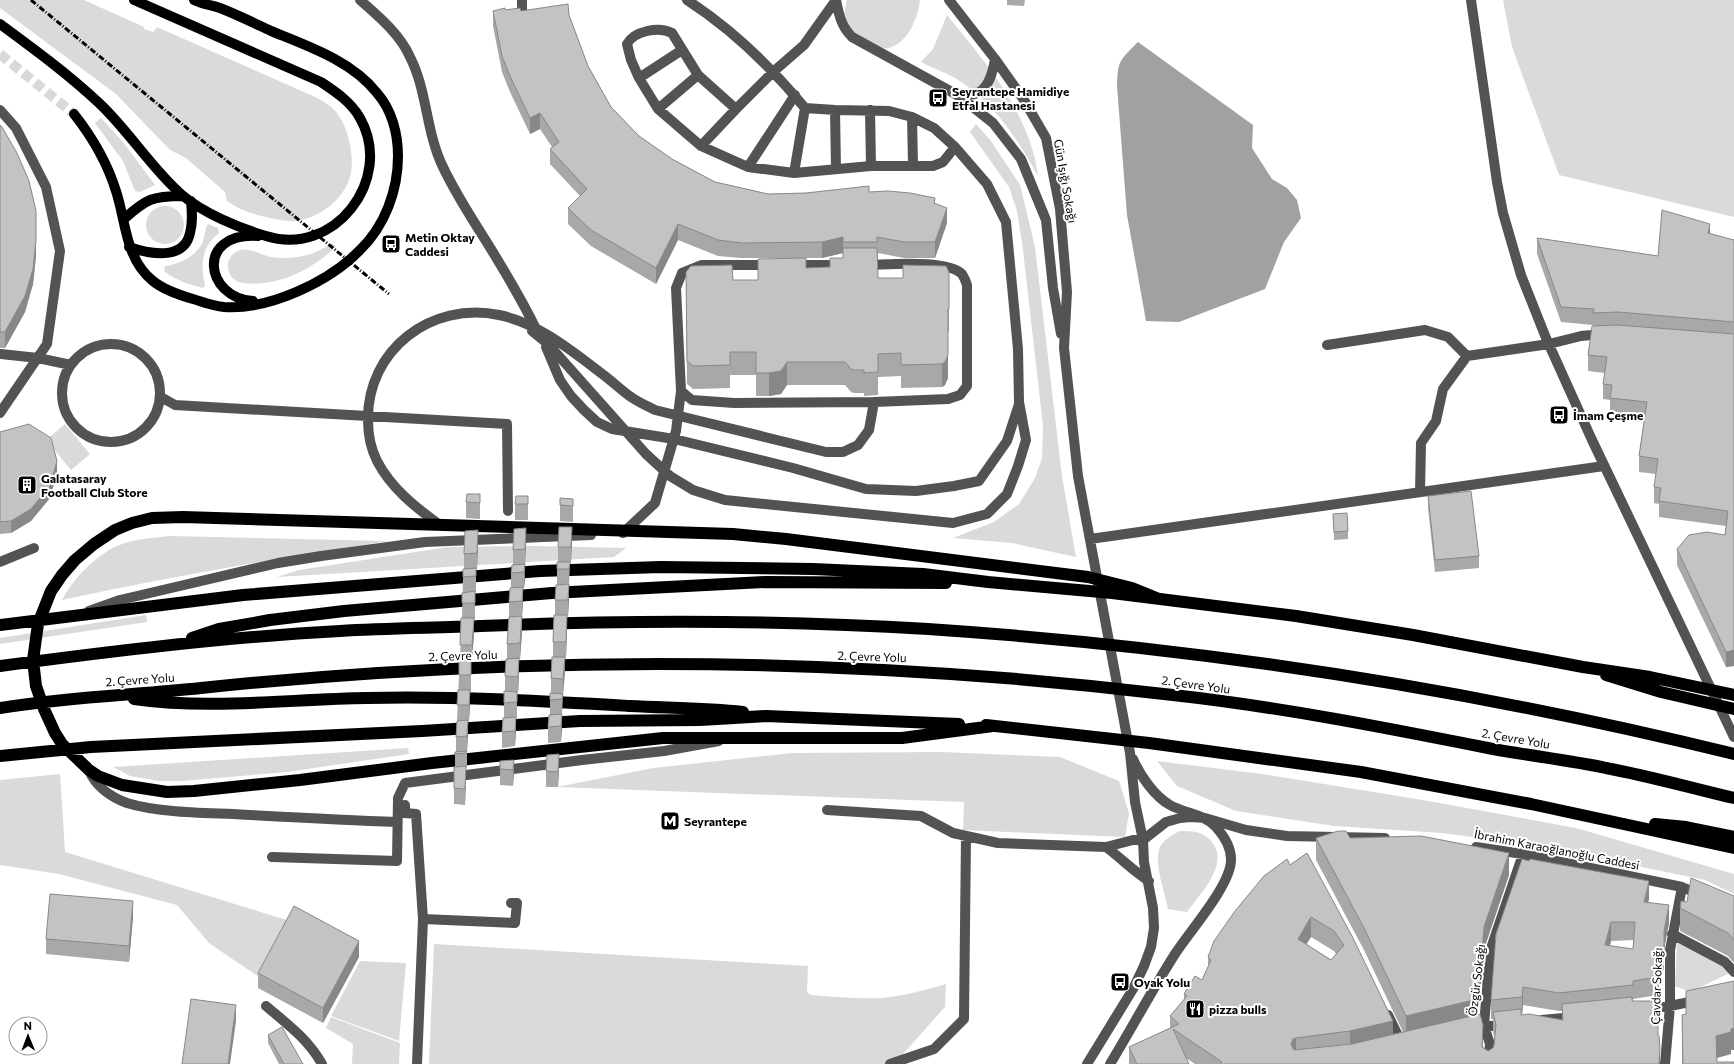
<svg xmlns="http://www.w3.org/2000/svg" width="1734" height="1064" viewBox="0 0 1734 1064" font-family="Commissioner,sans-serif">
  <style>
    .green { fill: #dadada }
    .water { fill: #a1a1a1 }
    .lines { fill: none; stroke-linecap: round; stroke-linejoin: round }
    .major-tunnel { stroke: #d9d9d9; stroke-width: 10; stroke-dasharray: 10 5; stroke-linecap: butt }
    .minor { stroke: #535353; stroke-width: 10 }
    .major { stroke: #000; stroke-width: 10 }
    .highway { stroke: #000; stroke-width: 12 }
    .rail { stroke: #000; stroke-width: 3; stroke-dasharray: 6 2 1 2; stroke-linecap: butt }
    .wall { fill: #a8a8a8; fill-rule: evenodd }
    .shaded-wall { fill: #888 }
    .building { fill: #c3c3c3; stroke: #888; fill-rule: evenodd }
    .labels { text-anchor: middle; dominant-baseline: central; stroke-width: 4; stroke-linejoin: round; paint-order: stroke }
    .poi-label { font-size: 12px; font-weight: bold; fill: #000; stroke: #fff; text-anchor: start }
    .street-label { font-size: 12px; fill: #000; stroke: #fff }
  </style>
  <rect width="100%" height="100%" fill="#fff"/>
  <path class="green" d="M0,0H84L144,27V29L153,32L157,27L313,96C323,101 333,106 339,116C349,130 356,163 349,180C341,201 319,218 296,221C287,222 275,219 266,217C252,214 238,209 227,201L225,192L186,158L170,150L116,94L0,8Z
    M847,0H920C918,20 904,53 878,48C869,47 860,40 853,36L844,14Z
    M1503,0H1734V217L1559,175L1512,47Z
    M947,15C986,63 1030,113 1038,176C1017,139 996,105 960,81C948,73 934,69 921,62L933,49Z
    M101,118L123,142L155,185L140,192L135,191L123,161L95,123Z
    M976,124L991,141L1020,185L1035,247L1062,476L1076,557L1012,543L953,538L994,522L1019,504L1035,478L1042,458L1043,426L1023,250L1017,211L1009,187L970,132Z
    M146 225a19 19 0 1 1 38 0a19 19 0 1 1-38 0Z
    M208,224L218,228L219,233C206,243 201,257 203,274C203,278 205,282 205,286L203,288C190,285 175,280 164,271L165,266C180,264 197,256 203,241C205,236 205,228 208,224Z
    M332,243L336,246C313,270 277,287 243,283C227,281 222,260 236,252C247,245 260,255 271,257C293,260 314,256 332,243Z
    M65,424L90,454L71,470L46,440Z
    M169,536L387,541C278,558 170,577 62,600C73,579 95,556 117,546C132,539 152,538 169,536Z
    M535,546L626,548L614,557L277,577L299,570L448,547Z
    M146,615L147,622L0,644V638Z
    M408,748L409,754L287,772L182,781H159L130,776L113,767Z
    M942,752L1060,757L1119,781L1129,813L1125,837L963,830L964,802L557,787L653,768L792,753Z
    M1157,761L1262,774L1423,800L1576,828L1734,874V894L1705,880L1539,846L1442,833L1334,826L1236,811L1177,786Z
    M60,774L65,852L290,921L259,977L209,943L177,905L59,874L0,865V780Z
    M1180,831C1193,831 1202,831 1211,841C1231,863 1200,894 1187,912L1168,909C1165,893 1153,861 1160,847C1164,839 1172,835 1180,831Z
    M1677,943L1723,965L1730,973L1690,992L1675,986Z
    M434,944L808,966L807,992L811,995C835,997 859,999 882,998C904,996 925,990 946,984L945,1007L894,1064H429Z
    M360,961L406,963L399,1041L331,1016Z
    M331,1017L400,1043L399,1064H352L353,1044L326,1028Z"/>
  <path class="water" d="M1138,42L1253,125L1252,148L1272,179L1287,188L1297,200L1301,218L1284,242L1265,289L1179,322L1146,321L1127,215L1117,86C1118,60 1119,61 1138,42Z"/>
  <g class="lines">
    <path class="major-tunnel" d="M0,54L74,114"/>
    <path class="minor" d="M360,0C378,16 400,34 410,57C427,90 426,131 442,165C454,191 470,216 486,241C504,270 522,300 537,331
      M522,0V18
      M836,0C839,15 841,26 852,37L959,96L993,123L1021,159L1046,220L1053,288L1061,334
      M949,0L995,59L1024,100L1046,138L1060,209L1067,292L1064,348L1078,476L1130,753L1135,802L1143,840L1144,862L1153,908L1154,928L1151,947L1144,966L1133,989L1087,1064
      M1471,0L1497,182L1503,213L1521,275L1546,338L1592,440L1734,737
      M639,78L682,50
      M959,96C964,95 970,95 975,94C989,90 993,71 995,59
      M658,109L698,75
      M736,109L773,72L804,45L836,0
      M0,110L16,128L46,187L60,251L47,344L0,413
      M835,110L836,169
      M870,110L871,166
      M912,117L913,165
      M701,146L736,109L698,75L672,33C659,26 634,31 627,44L631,60L639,78L658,109L701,146L748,167L794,173L871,166H933L943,162L955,147
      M748,167L795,95
      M794,173L805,108
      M771,265H702L682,273L676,288L681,391L692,400L734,403L874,402
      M793,265H843
      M532,331L549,345L646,454L670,476L693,490L725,500L953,523L987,514L1007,494L1018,466L1026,440L1019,402L1018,349L1006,222L987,184L955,147L934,128L912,117L889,111L835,110L805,108C771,67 732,29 687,0
      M62 393a49 49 0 1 1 98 0a49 49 0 1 1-98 0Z
      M1327,345L1425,330L1448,337L1467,356
      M546,347L560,380L571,396L584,410L597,422L612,429L674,439L793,468L866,489L916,491L954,486L979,481L1007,441L1019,404
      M1,354L38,358L71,365
      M161,397L175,405L507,424L508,511
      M1420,492L1421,443L1436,421L1443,389L1467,356L1549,344L1581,336L1603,334
      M440,525C415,507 391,488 377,461C371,449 368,433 368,420C367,350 431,301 499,315C539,323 573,352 605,376C614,383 622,391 631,397C638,402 647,406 655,410L826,452H843L858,445L869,430L874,402L948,399L960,395L967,386V285C966,282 964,277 962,274C947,259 886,265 865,265
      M623,533L655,503L676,431L681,391
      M1090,539L1604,466
      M0,562L34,548
      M89,611L120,600L278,563L321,556L425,542L591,535
      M89,770C95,786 111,797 127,803C155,812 203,813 233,814C288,817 343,820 397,822
      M405,805V813L416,814L423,919L417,1064
      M827,810L921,816L953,833L998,843L1106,847
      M1476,847L1523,854L1682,887L1701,895
      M272,857L397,861L398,798L405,783L582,760L664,751L719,741
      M1149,881C1133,871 1121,858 1106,847L1133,840H1143L1166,822L1180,818L1191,817L1205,818L1246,830L1287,836L1385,838
      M423,919L515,923L517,903H511
      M1672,934L1725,962L1734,972
      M266,1006C287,1024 308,1039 322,1064
      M1644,1009L1670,1006L1699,1000
      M1388,1015L1402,1044
      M1542,1020L1574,1017
      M1471,1029L1505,1024
      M890,1064L934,1049L964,1019L966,837
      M1110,1064C1132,1028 1152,990 1175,954C1189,932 1232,884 1231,859C1231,846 1224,836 1216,827C1203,813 1186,814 1170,805C1154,796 1140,775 1133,759
      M1488,1064L1490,1044L1484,1026L1490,951L1523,854
      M1665,1064L1670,1006V950L1682,887"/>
    <path class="major" d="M0,24C34,49 68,74 99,103C129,131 151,168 182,195C203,213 239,228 266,236C333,258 395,180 360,118C351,102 336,92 321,82L134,0
      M74,114C93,138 107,162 116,191C126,221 125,259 153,281C164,290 179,295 193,299C203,302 213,306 224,307C269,310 329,282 360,250C385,226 398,190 398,156C398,134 392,110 377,93C352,61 308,46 271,31C254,23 238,15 220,8C211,5 202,4 194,0
      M124,219C146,199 152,196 183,196
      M129,247C149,254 184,261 190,233C193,222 192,212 191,201
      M253,301C205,298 195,232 258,236"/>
    <path class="highway" d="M0,625L243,595L540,571L661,567L813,569L923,574L988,582L1112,593L1296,616L1413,635L1583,667L1650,677L1734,695
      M192,638L219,629L270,620L344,611L552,593L765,582L946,583
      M0,666C113,651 227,637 340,631C387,628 434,628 481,626C630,620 779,620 928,629C1199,647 1470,689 1734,754
      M1606,675L1661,692L1734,709
      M134,699C211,710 290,699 367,698C455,696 542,701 630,706C668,708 706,708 743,712
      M0,708C67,697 134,695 201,688C524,654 851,656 1173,695C1281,707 1387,728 1493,749C1531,756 1569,760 1606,768C1649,776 1691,788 1734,798
      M986,725L1149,743L1361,772L1531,804L1734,848
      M993,726L902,738H663L432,763L300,780L194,791L167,792L122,785L98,776L89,770L62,744L55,733L44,709L36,686L33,660L38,624L51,591L62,575L75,560L94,544L115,530L132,523L152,518L183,517L733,534L786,539L1088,577L1132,588L1159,599
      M0,756L91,747L422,731L580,721L700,720L766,716L959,724
      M1655,824L1686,827L1734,837"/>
    <path class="rail" d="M31,0L389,294"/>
  </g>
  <path class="wall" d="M1007,0H1025L1024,6L1007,5Z
    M505,10L521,11L569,15L588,66L611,107L639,136L672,159L715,182L768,194L869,192L935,203L947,223L935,258H904L878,253V278H903L949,272V332H948V378L945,385L942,387L901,388V376L878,377V395L864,396V393H854L851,392L845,385H787L781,394L769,396H756V375H730V388L693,389L687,384L686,272L733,280H758L806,268L830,267L843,258V253L822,258H742L718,256L678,240L656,284L591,246L568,224V208L580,196L550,164V149L552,147L540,129L530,134L510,92L502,72L493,26V11Z
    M0,125L36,256L33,284L25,312L5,348H0Z
    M1710,234L1734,240V666L1726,667L1677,565V549L1725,535L1726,526L1659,517V504L1654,503V487L1656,474L1639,472V456L1644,418L1610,414V400L1603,399V384L1605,373L1588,371V355L1593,325L1561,322L1537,254V238L1658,256Z
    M0,432L57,473L50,498L31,521L11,533L0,534Z
    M480,494V519L466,518V502Z
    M528,496V520H515V504Z
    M1428,496L1479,556V568L1435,572L1428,508Z
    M573,499V522L560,521V505Z
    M1333,514L1348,531V539L1334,540Z
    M572,542L571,562L570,563L569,585V600L568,616H567V631L566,657L565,658L563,695L562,715L561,742L548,743V727L550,715V700L551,693V678L553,657V642L555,615V600L557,584V569L558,562V547Z
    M526,544L525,565V580L524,588H523L522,617V632L520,659H519V674L518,693H517V717L516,718L515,746L502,748V732L504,718V703L505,691V676L507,659V644L509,617V602L511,588V573L513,565V550Z
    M478,546L477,569H476V592H475V619H474V634L472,661H471V691H470L469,721H468L467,752V767L466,768V769L465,805L454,804V788L455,767V752H456V737L457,721L459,675L462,618L463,577L464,569V554Z
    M514,760L513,786L500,785V769Z
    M559,769L558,787H546V771Z
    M1316,838L1509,875L1484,949L1478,1014L1483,1047L1488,1051L1493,1048L1494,1045L1495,1039L1493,1032V1019H1491V1000L1496,934L1649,899L1648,902L1669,923L1664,949V969L1660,976L1658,995L1633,999V1001L1658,1036L1660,1064H1195L1186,1058L1189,1064H1129V1047L1170,1028V1016L1184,1000V994L1202,980L1208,967V957L1290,865L1307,853L1393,1034L1403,1032L1364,950L1316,860ZM1311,937L1334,951L1336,954L1331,960L1306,944ZM1634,940L1633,949L1610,946L1611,941ZM1523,1005L1559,1011H1562V1020L1522,1015Z
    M1734,896V963L1728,956L1680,931V908L1687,902Z
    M133,917L129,962L46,954V939Z
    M359,957L323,1023L258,988V973Z
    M1686,991L1731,1050V1054L1717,1058V1062L1734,1064H1682V1015L1686,1014Z
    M268,1035L303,1064H279L268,1043Z"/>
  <path class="shaded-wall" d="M540,113V129L530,134V118Z
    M947,208V223L935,258V242Z
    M678,224V240L656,284V268Z
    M1710,224V240L1708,233Z
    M843,237V253L822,258V242Z
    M36,240V256L33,284L25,312L5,348V332Z
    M948,355V378L945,385L942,387V364Z
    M787,362V385L781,394L769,396V373Z
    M57,461V473L50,498L31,521L11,533V521Z
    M572,527V542L571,562V547Z
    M526,528V544L525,565V549Z
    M478,530V546L477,569V553Z
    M525,564V580L524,588V572Z
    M569,584V600L568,616V600Z
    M523,587V603L522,617V601Z
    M567,615V631L566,657V642Z
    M522,616V632L520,659V643Z
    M474,618V634L472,661V645Z
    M1734,650V666L1726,667V652Z
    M565,657V673L563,695V679Z
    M519,658V674L518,693V677Z
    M470,690V706L469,721V705Z
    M562,714V730L561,742V726Z
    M516,717V733L515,746V731Z
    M468,720V736L467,752V736Z
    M559,754V769L558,787V772Z
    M514,760V775L513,786V770Z
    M466,766V782L465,805V789Z
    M1509,853V875L1484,949L1478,1021L1406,1037V1016L1484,927Z
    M1649,881V899L1644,920V902Z
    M133,901V917L129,962V946Z
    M1669,905V923L1664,949V969L1660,976L1658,995V977L1660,957L1664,931Z
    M1311,917V937L1298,958V939Z
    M1611,922V941L1605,963V945Z
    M359,941V957L323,1023V1008Z
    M1523,987V1005L1522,1015V997Z
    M236,1005V1021L230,1064H228Z
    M1393,1021V1041L1350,1051V1031Z
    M1483,1025V1045L1482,1064V1047Z
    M1734,1028V1050H1731V1054L1716,1058V1036L1731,1029Z
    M1296,1038V1058L1291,1045L1293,1039Z
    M1660,1048V1064H1659Z"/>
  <path class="building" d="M568,4L569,15L588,66L611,107L639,136L672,159L715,182L768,194L806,193L869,186V192L888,191L910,193L935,198L934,203L947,208L935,242H904L877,237V242H843V237L822,242L742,243L718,240L678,224L656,268L591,230L568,208L587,189L550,149L559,142L540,113L530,118L510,76L502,56L493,11L505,8V10L520,8L521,11Z
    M0,125L2,127L17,153L29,181L36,211V240L33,269L25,296L5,332H0Z
    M1662,210L1710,224L1708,233L1734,240V322L1618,312L1593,313L1594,309L1561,307L1537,238L1658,256Z
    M843,248H877L878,278H903V265L946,266L949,272V309H948V355L945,362L942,364L901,365V353L878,354V372L864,373V370H854L851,369L845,362H787L781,371L769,373H756V352H730V365L693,366L687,361L686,272L691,266L732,265L733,280H758V259L806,258V268L830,267V258H843Z
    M1617,325L1734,334V650L1726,652L1677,549L1689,535L1707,532L1725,535L1728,511L1659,501L1661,488L1654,487L1658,459L1639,456L1647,402L1610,398L1612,385L1603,384L1607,357L1588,355L1592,326Z
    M29,424L51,438L57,461L50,486L31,509L11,521L0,522V432Z
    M1471,491L1479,556L1435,560L1428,496Z
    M467,494H480V503L466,502Z
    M516,496H528V504H515Z
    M560,498L573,499V506L560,505Z
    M1347,513L1348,531L1334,532L1333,514Z
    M559,527H572L571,547H558Z
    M526,528L525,549L513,550L514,529Z
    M478,530L477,553L464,554L465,531Z
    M557,562H570L569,569H557Z
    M525,564L524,572L511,573L512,565Z
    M476,568V576L463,577V569Z
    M569,584L568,600H555L556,585Z
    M523,587L522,601L509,602L510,588Z
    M475,591V603H462V593Z
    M554,615H567L566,642H553Z
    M522,616L520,643L507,644L509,617Z
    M461,618H474L472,645H460Z
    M552,657H565L563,679L551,678Z
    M519,658L518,677L505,676L506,659Z
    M459,660H471V675H459Z
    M458,690H470L469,705H457Z
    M504,691L517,692V702L504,703Z
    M550,693L563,694L562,699L550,700Z
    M562,714L561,726L548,727L549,715Z
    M516,717L515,731L502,732L503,718Z
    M468,720L467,736L456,737L457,721Z
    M467,751L466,753L455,754V752Z
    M559,754L558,772L546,771L547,755Z
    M514,760L513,770L500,769V761Z
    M466,766L465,789L454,788V767Z
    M1338,831H1346L1350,838L1421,836L1509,853L1484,927L1478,999L1406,1016L1364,928L1316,838Z
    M1307,853L1352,936L1393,1021L1350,1031L1296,1038L1293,1039L1291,1045L1294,1050L1352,1044L1480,1014L1483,1025L1482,1047L1488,1051L1493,1048L1494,1045L1496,1025L1493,1012L1521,1009V1015L1529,1014L1563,1020L1562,1004L1632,997V1001H1658V1036H1659L1660,1048L1659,1064H1220L1222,1062L1173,1029L1189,1064H1137L1129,1047L1179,1024L1170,1016L1187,996L1184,994L1195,976L1202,980L1211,960L1208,957L1214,941L1235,911L1264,876L1287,859L1290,865ZM1311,917L1334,931L1344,945L1331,960L1298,939Z
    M1522,859L1529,861L1530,859L1649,881L1644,902L1669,905L1664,931V951L1660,957L1658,977L1633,981V985L1559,993L1523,987L1522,997L1491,1000L1496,934ZM1611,922H1635L1633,949L1605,945Z
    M1691,878L1734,896V940L1728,933L1680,908L1681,901L1687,902Z
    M50,894L133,901L129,946L46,939Z
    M294,906L359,941L323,1008L258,973Z
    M1734,981V1028L1731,1029V1032L1716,1036L1717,1062H1734V1064H1683L1682,1015L1686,1014V991Z
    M191,999L236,1005L228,1064H182Z
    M282,1027L303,1064H284L268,1035Z"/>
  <defs>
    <symbol id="bus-square" viewBox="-11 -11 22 22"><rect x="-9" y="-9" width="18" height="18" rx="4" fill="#000" stroke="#fff"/><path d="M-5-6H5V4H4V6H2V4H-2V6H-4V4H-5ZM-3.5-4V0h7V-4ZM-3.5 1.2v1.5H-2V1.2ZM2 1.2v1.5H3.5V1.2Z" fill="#fff"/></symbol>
    <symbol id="building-square" viewBox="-11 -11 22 22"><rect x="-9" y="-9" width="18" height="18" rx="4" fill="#000" stroke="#fff"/><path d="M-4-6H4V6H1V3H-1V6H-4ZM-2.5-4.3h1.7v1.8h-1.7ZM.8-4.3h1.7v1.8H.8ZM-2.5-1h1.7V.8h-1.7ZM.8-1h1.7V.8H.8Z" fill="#fff"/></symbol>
    <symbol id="metro-square" viewBox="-11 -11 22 22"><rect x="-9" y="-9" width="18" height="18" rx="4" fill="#000" stroke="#fff"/><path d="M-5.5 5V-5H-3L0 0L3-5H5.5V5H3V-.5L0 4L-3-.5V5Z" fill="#fff"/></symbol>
    <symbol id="restaurant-square" viewBox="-11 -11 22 22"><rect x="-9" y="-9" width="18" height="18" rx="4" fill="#000" stroke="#fff"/><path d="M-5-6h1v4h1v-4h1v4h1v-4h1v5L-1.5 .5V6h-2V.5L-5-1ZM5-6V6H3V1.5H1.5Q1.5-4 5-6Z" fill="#fff"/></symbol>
  </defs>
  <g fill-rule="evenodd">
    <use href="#bus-square" x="927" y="87" width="22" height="22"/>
    <use href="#bus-square" x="380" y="233" width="22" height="22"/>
    <use href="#bus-square" x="1548" y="404" width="22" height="22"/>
    <use href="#building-square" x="16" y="474" width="22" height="22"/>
    <use href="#metro-square" x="659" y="810" width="22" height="22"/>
    <use href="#bus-square" x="1109" y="971" width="22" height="22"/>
    <use href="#restaurant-square" x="1184" y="998" width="22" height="22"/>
  </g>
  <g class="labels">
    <g class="poi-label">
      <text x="952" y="91">Seyrantepe Hamidiye<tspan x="952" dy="14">Etfal Hastanesi</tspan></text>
      <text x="405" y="237">Metin Oktay<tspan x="405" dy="14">Caddesi</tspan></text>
      <text x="1573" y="415">İmam Çeşme</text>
      <text x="41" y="478">Galatasaray<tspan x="41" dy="14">Football Club Store</tspan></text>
      <text x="684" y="821">Seyrantepe</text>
      <text x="1134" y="982">Oyak Yolu</text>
      <text x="1209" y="1009">pizza bulls</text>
    </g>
    <g class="street-label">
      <text transform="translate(1066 181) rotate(80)">Gün Işığı Sokağı</text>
      <text transform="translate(463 655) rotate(-2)">2. Çevre Yolu</text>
      <text transform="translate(872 656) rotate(2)">2. Çevre Yolu</text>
      <text transform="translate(140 679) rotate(-4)">2. Çevre Yolu</text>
      <text transform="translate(1196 684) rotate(8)">2. Çevre Yolu</text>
      <text transform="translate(1516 738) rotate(10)">2. Çevre Yolu</text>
      <text transform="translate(1557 849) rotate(11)">İbrahim Karaoğlanoğlu Caddesi</text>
      <text transform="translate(1476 980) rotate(-83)">Özgür Sokağı</text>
      <text transform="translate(1656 986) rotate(-88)">Çavdar Sokağı</text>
    </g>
  </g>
  <g transform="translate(28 1036) rotate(359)"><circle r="19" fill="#ffffff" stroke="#999999"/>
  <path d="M0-3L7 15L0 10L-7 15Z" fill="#000000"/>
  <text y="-6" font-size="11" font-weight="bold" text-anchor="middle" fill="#000000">N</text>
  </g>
</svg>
